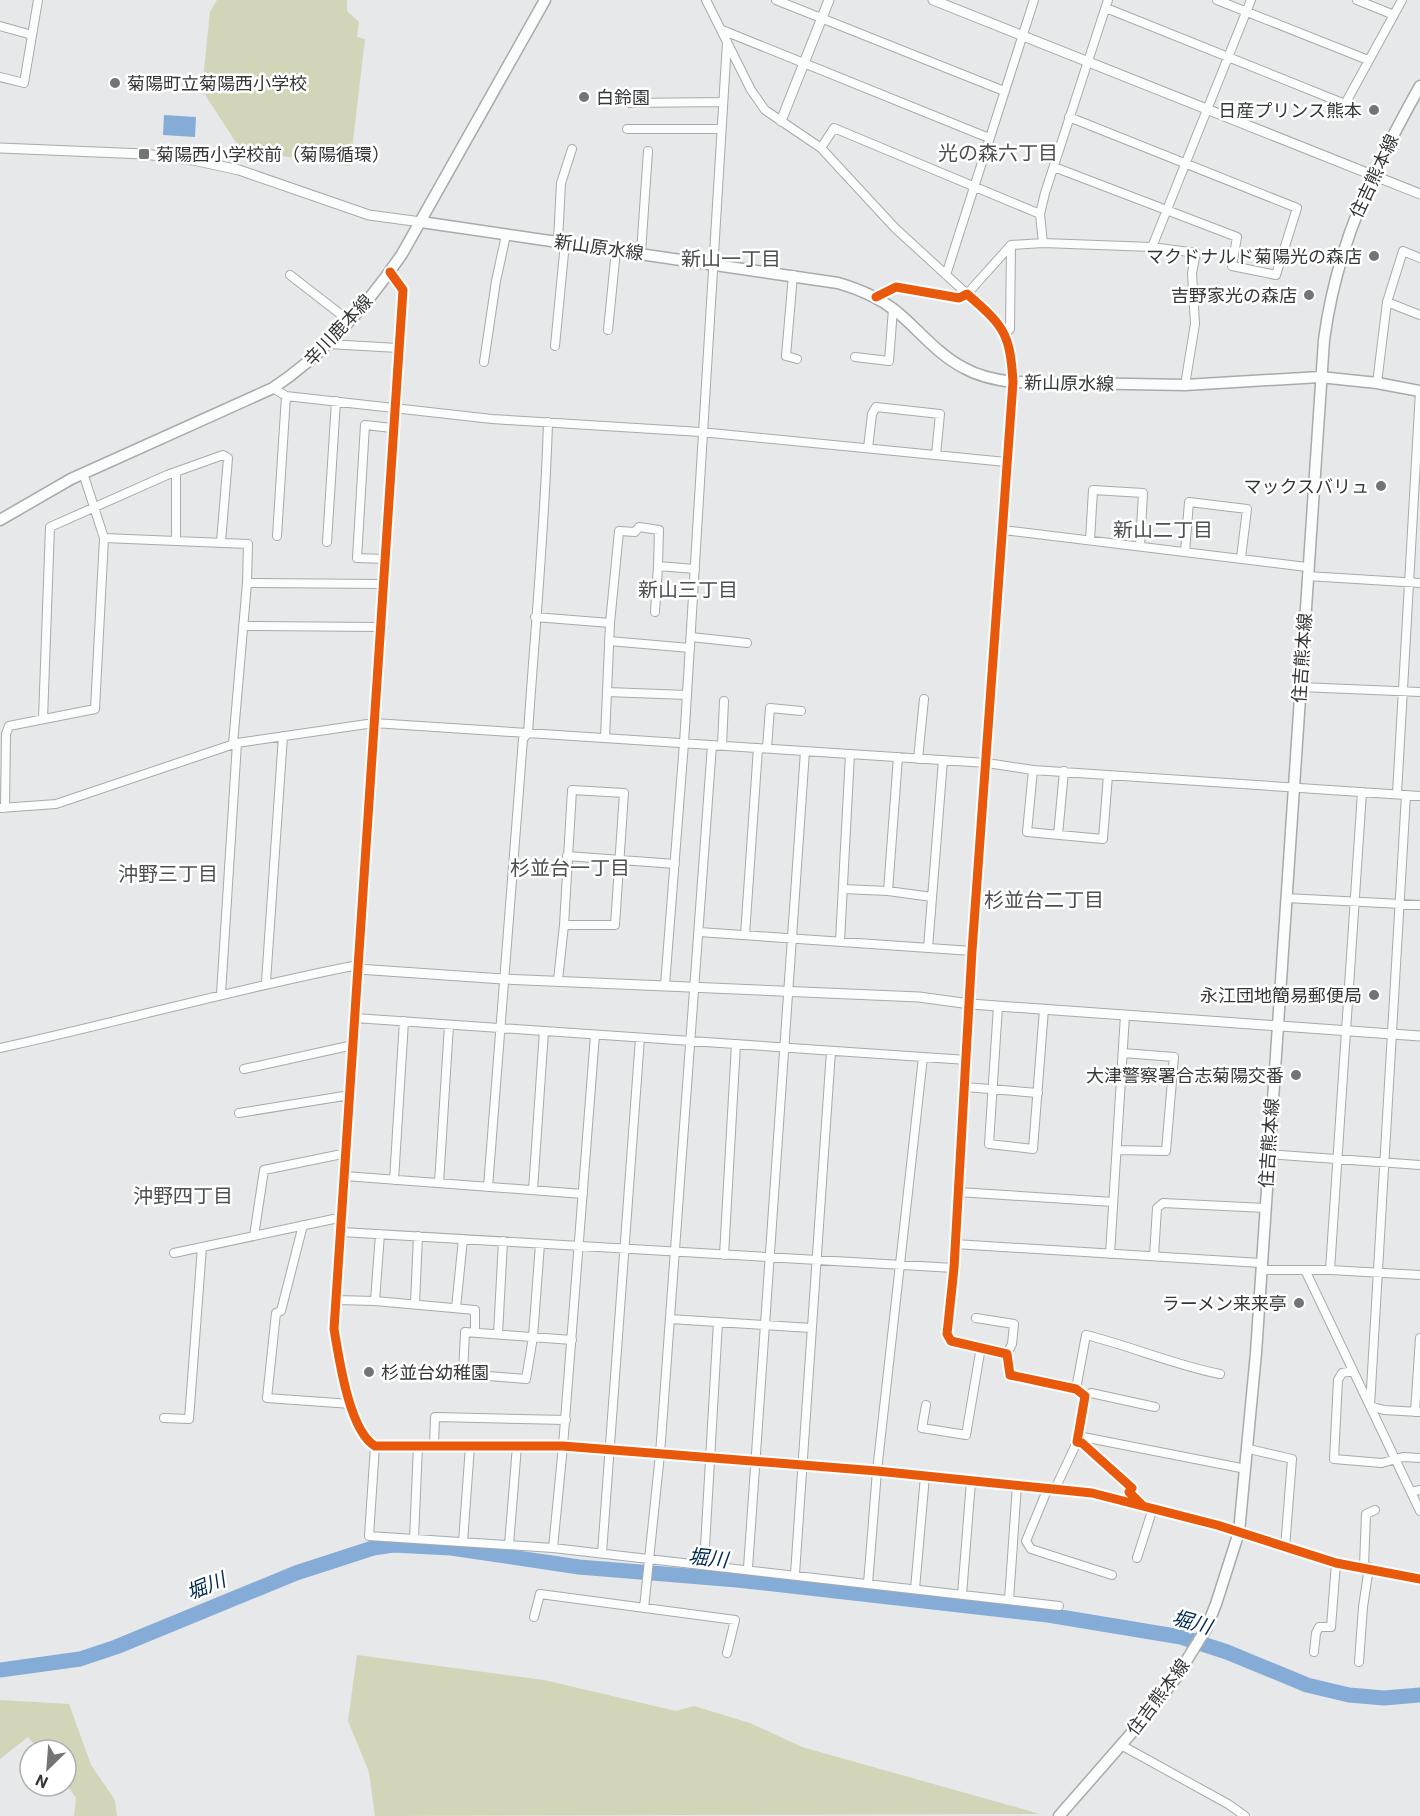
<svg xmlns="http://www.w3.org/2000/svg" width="1420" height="1816" viewBox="0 0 1420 1816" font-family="Roboto,'Noto Sans JP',sans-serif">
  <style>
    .green { fill: #d2d5b8 }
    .water { fill: #85acd6 }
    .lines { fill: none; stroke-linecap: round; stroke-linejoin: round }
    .river { stroke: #85acd6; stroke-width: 15 }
    .minor-casing { stroke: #a8aaab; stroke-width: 10 }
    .tertiary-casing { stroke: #a8aaab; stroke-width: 11 }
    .secondary-casing { stroke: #a8aaab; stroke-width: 13 }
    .minor { stroke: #fbfcfc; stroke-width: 8 }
    .tertiary { stroke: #fbfcfc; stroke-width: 9 }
    .secondary { stroke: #fbfcfc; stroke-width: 10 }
    .cycleway-casing { stroke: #fff; stroke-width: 13 }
    .cycleway { stroke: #e8590c; stroke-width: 9 }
    .poi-dot { fill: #737475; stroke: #fff; stroke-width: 2 }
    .labels { text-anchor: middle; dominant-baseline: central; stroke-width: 5; stroke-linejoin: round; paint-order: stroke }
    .poi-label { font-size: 18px; fill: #353637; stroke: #fff; text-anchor: end }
    .street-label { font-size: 18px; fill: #353637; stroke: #fff }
    .neighbourhood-label { font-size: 20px; fill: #4d4e50; stroke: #fff }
    .water-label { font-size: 20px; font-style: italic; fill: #002a50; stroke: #fff }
  </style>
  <rect width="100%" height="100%" fill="#e6e8e9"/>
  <path class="green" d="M217,0H347V11L359,22L357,37L365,39L350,166L241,150L202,90L210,12Z
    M357,1655L544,1680L676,1711L694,1706L750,1723L802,1747L1040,1814L375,1816L369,1772L348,1721Z
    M0,1700L69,1704L91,1765L115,1800L117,1816H74L76,1798L66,1784V1750H39L28,1737L0,1759Z"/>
  <path class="water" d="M164,115L196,117L195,137L163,135Z"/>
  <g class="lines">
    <path class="river" d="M0,1670L80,1659L116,1647L296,1573L373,1548L393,1545L451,1548L579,1567L737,1580L1048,1615L1181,1637L1227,1652L1307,1685L1349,1695L1384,1698L1420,1695"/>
    <defs>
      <path id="minor" d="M706,0L751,90L765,110L821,148L895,228L967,294L1011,245L1043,243L1152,247L1251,0
        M776,0L1004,91
        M1217,0L1368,60
        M1357,0L1394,15
        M1106,8L1345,104L1402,0
        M0,26L32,35
        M722,30L989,138
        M0,77L24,83L38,0
        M629,103L722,102
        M627,129H721
        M821,148L834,128L1040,214
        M1054,167L1237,237L1232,266L1276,275L1297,208L1069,117
        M558,241L561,183L572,149
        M1043,243L1040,214L1045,193L1108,0
        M1152,247L1196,253L1192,273L1195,324L1185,385
        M641,253L648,151
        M390,272L403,290L334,1329C339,1358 349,1431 375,1446H563L877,1471L1092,1493L1217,1525L1336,1563L1420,1579
        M290,275L348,320
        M793,275L786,356L797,359
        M946,275L1034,0
        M876,297L896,287L959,298L967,294C1004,326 1010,333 1013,382L972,951L954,1268L947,1334L951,1341L1007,1354L1010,1375L1076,1389L1085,1396L1077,1442L1082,1443L1132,1488L1129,1492L1142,1505
        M1387,302L1420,315
        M608,330L616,250
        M1005,334L1010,329L1011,245
        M328,344L398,348
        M555,346L565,243
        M855,357L889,361L893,309
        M484,362L496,281L506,235
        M1377,383L1387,302L1403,251L1420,258
        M273,388L286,396L492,419L701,432L1006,462
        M868,448L872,414L876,407L940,414L936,455
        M176,472V541
        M1003,530L1307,567
        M277,536L286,396
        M104,538L248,544L247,583
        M1090,540L1093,490L1143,493L1140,545
        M327,542L336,401
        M1185,552L1189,502L1247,509L1241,558
        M385,559L357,558L365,425L392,428
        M1307,576L1420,583
        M655,612L658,566L695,569
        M535,617L610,623
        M243,626L381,627
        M691,637L747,643
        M609,641L690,648
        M1300,687L1420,692
        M607,692L687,695
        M43,719L50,527L167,475L223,455L228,458L221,542
        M605,738L610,623L619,531L635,532L639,527L659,530L658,566
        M233,744L247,583L383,584
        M722,745L724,701
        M767,748L770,708L801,711
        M898,757L888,891L932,897
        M918,759L924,699
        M1033,770L1027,832L1103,839L1108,775
        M572,790L624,793L615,925H564Z
        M1397,794L1420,391
        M0,808L56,804L237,743L374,723L987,763L1033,770L1420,796
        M5,808L6,734L9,726L95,709L104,538L83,473
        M1058,835L1064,771
        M567,856L675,864
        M843,889L888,891
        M1286,898L1420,905
        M699,932L972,951
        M745,935L758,748
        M840,941L850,754
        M928,948L943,760
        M558,980L564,925
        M266,982L283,736
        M665,985L684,743L727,42
        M221,994L237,743
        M998,1006L989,1144L1033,1149L1044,1009
        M355,1018L967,1060
        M0,1048C120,1022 238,988 358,965
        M244,1069L353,1045
        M965,1087L1038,1093
        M239,1113L350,1095
        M1117,1150L1166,1151L1174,1057L1123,1053
        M1268,1154L1420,1165
        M345,1176L583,1194
        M394,1180L404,1021
        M439,1183L449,1025
        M488,1187L523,739L528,733C535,629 545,526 548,422
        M533,1190L544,1031
        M958,1192L1113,1202
        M303,1225L281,1311L276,1313L267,1398L351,1404
        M342,1232L954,1268
        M254,1236L264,1170L347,1153
        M540,1244L533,1337L526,1379L463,1374L465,1332L572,1340
        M955,1244L1261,1263
        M174,1253L343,1217
        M1110,1254L1125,1015
        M724,1255L736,1044
        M1154,1256L1157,1208L1163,1203L1265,1208
        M1261,1270H1330L1420,1275
        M1330,1270L1362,792
        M1306,1272L1420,1511
        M337,1300L375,1301L475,1310V1332
        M375,1301L380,1234
        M415,1304L418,1236
        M456,1308L463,1239
        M976,1318L1014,1324L1012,1344L1007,1354
        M670,1319L811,1328
        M498,1334L503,1241
        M1353,1371L1342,1373L1338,1380L1334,1459L1382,1463L1403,1457L1420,1458
        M1076,1389L1086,1335C1131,1346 1174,1365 1220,1374
        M1085,1396L1091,1393L1155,1407
        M926,1405L922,1428L966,1435L981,1347
        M1370,1406L1406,795
        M1370,1406L1384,1410L1419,1412
        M1415,1412L1420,1338
        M164,1418L189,1419L202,1247
        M1078,1436L1246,1469
        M375,1446L369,1536L553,1548L1059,1606
        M434,1446L435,1417L566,1420
        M1249,1449L1292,1459L1285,1548
        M1048,1488L1026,1541L1031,1549L1112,1575
        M1055,1489L1077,1442
        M1411,1492L1420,1490
        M414,1539L418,1446
        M463,1542L470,1446
        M509,1545L517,1446
        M553,1548L563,1446L595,1035
        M602,1553L640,1038
        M1137,1558L1153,1508
        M704,1564L718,1322
        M1364,1566L1366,1514L1375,1510
        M748,1568L805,751
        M795,1574L831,1051
        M868,1584L877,1471L923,1057
        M915,1589L925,1476
        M962,1595L971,1481
        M1009,1600L1017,1485
        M644,1608L660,1454L712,745
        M534,1617L540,1594L735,1620L727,1653
        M1314,1652L1316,1633L1319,1627H1331L1336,1563
        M1359,1662L1363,1607L1369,1567
        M1121,1745L1228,1804L1245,1816"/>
      <path id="tertiary" d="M933,0L1420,194
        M781,121L829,0
        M0,148L144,154L193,160L239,170L369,215L421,222
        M358,969L503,979L919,997L970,1004L1420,1036"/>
      <path id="secondary" d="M421,222L838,283C859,289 878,297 896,311C919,330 937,354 964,368C980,377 996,380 1013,382L1185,385L1320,377L1377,383L1420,391
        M0,520L71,479L273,388C324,354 368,304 402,254L545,0
        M1059,1816L1149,1713L1175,1679L1206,1629L1216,1604L1239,1532L1256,1353L1324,340C1337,243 1373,170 1420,86"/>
    </defs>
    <use href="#minor" class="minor-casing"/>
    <use href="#tertiary" class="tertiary-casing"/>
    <use href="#secondary" class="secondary-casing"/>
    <use href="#minor" class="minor"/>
    <use href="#tertiary" class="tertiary"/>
    <use href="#secondary" class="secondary"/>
    <defs>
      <path id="cycleway" d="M390,272L403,290L334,1329C339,1358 349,1431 375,1446H563L877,1471L1092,1493L1217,1525L1336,1563L1420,1579
        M876,297L896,287L959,298L967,294C1004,326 1010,333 1013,382L972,951L954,1268L947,1334L951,1341L1007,1354L1010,1375L1076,1389L1085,1396L1077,1442L1082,1443L1132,1488L1129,1492L1143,1506"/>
    </defs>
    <use href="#cycleway" class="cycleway-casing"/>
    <use href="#cycleway" class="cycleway"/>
  </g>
  <g class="poi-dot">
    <circle cx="115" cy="83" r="6"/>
    <circle cx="584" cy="97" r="6"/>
    <circle cx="1374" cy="110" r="6"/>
    <rect x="138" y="148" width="12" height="12" rx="3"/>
    <circle cx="1374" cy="256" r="6"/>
    <circle cx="1309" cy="295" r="6"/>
    <circle cx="1381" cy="486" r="6"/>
    <circle cx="1374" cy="995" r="6"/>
    <circle cx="1296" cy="1075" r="6"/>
    <circle cx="1299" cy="1303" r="6"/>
    <circle cx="369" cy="1372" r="6"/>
  </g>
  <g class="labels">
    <g class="poi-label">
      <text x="127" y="83" text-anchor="start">菊陽町立菊陽西小学校</text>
      <text x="596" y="97" text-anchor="start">白鈴園</text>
      <text x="1362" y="110">日産プリンス熊本</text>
      <text x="156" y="154" text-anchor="start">菊陽西小学校前（菊陽循環）</text>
      <text x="1362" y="256">マクドナルド菊陽光の森店</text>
      <text x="1297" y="295">吉野家光の森店</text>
      <text x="1369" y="486">マックスバリュ</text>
      <text x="1362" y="995">永江団地簡易郵便局</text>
      <text x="1284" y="1075">大津警察署合志菊陽交番</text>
      <text x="1287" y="1303">ラーメン来来亭</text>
      <text x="381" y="1372" text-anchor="start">杉並台幼稚園</text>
    </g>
    <g class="street-label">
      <text transform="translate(1374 176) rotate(-65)">住吉熊本線</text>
      <text transform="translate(599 247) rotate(8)">新山原水線</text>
      <text transform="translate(338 330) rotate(-47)">辛川鹿本線</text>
      <text transform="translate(1069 383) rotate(1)">新山原水線</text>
      <text transform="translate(1302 658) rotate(-86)">住吉熊本線</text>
      <text transform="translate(1269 1143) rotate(-86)">住吉熊本線</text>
      <text transform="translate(1158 1697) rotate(-53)">住吉熊本線</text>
    </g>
    <g class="neighbourhood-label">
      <text x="998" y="153">光の森六丁目</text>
      <text x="731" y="259">新山一丁目</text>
      <text x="1163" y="530">新山二丁目</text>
      <text x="688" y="590">新山三丁目</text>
      <text x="570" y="868">杉並台一丁目</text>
      <text x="168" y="874">沖野三丁目</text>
      <text x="1044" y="900">杉並台二丁目</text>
      <text x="183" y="1196">沖野四丁目</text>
    </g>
    <g class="water-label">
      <text transform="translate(708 1558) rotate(6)">堀川</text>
      <text transform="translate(206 1586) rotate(-22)">堀川</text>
      <text transform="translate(1192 1622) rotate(16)">堀川</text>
    </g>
  </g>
  <g transform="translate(48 1768) rotate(205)"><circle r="28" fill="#ffffff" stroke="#aeafaf" stroke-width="1.5"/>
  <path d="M0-4.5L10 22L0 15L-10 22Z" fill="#737475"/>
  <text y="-9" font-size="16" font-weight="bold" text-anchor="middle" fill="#353637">N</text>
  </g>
</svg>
